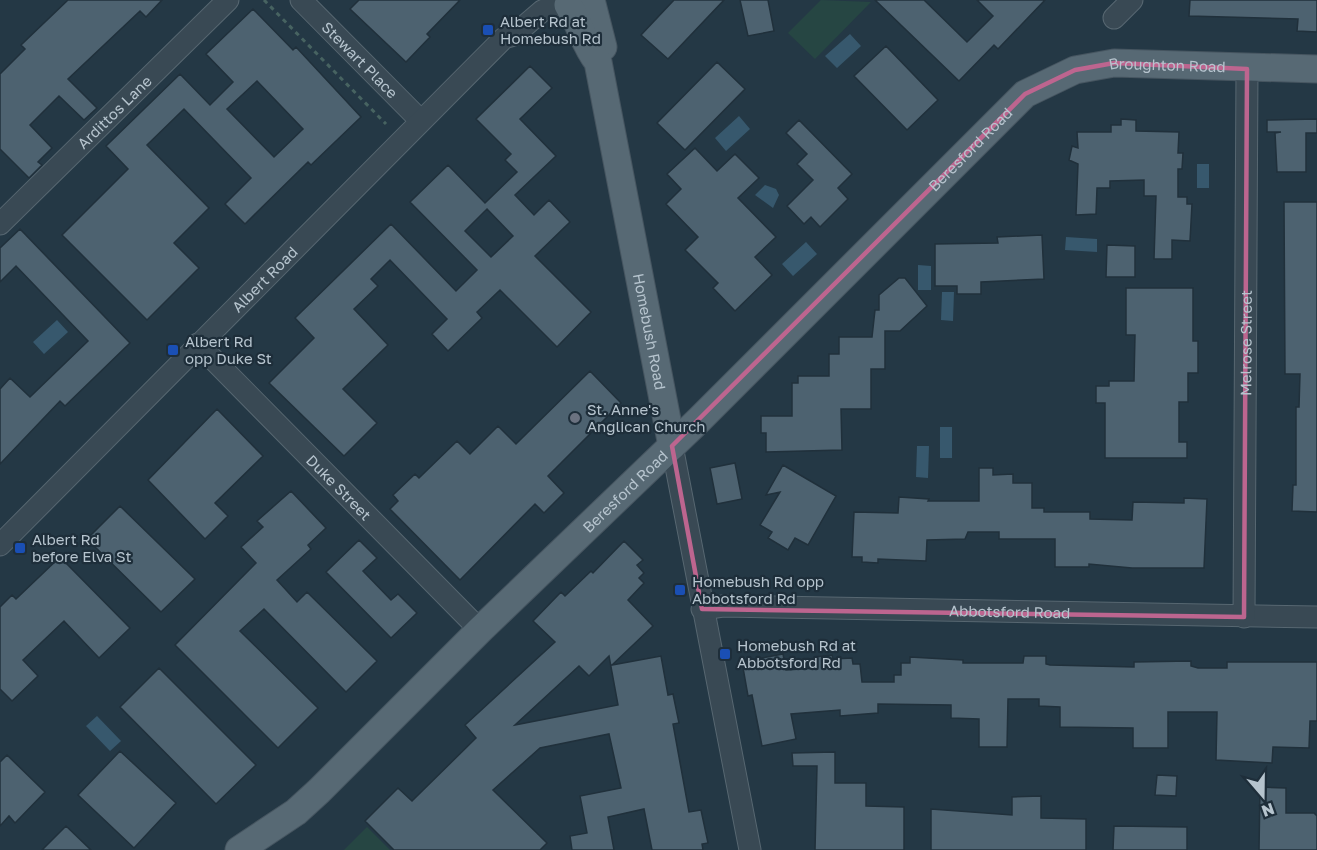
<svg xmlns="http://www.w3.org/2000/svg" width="1317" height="850" viewBox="0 0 1317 850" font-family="'Golos Text',sans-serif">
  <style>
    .green { fill: #264643 }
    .water { fill: #37586d }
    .building { fill: #4d6270; stroke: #20303b; stroke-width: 1.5; fill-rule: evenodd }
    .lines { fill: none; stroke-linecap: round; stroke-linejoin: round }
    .minor-casing { stroke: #576771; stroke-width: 23 }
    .major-casing { stroke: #465560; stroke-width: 29 }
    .path { stroke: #476361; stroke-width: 3; stroke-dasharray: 4.5 4.5; stroke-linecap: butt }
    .minor { stroke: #394954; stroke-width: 21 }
    .major { stroke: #576974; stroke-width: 27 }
    .marked { fill: none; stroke: #bd658f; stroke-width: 4.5; stroke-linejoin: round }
    .transit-dot { fill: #1a4fb4; stroke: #1e2e3a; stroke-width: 2 }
    .worship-dot { fill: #6b7280; stroke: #1e2e3a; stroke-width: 2 }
    .labels { text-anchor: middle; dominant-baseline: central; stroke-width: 4.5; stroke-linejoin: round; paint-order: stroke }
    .poi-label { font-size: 15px; fill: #b6c4ce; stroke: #1e2e3a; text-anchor: start }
    .street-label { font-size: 15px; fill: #b6c4ce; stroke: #1e2e3a }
  </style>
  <rect width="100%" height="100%" fill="#243845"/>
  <path class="green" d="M821,0L871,2L815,59L788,33Z
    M367,827L390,850H344Z"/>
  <path class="water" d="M850,34L861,46L837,68L825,56Z
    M739,116L750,129L726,151L715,138Z
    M1197,164H1209V188H1197Z
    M765,185L776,189L779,195L773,208L755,195Z
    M1066,237L1097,239V252L1065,250Z
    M806,242L817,254L793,276L782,264Z
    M918,265L931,266V290H918Z
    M942,292H954L953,321L941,320Z
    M57,320L68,332L44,354L33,342Z
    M940,427H952V458H940Z
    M917,446H929L928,478L916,477Z
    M97,716L121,741L110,751L86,726Z"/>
  <path class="building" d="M68,0H162L146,17L140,11L68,79L97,108L84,120L59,96L30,125L52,148L38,162L42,165L29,178L0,149V74L25,49L21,45Z
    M359,0H460L427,34L430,37L406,62L350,9Z
    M674,0H724L668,59L641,35Z
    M740,0H768L774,31L748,36Z
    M875,0H924L967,42L993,16L977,0H1045L998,49L994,45L959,81Z
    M1190,0H1317V32L1297,31L1298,19L1189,16Z
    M253,9L293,50L296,47L361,117L311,165L308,162L245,224L225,204L251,178L184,109L147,145L209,208L174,243L199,268L147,320L62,235L128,169L106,146L180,74L210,105L233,82L206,54ZM257,81L303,129L274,157L227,109Z
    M886,46L938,100L907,130L854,76Z
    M717,62L745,89L685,150L657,123Z
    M530,66L552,88L520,119L556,156L515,195L534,215L549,200L570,222L535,256L591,312L557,347L500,290L477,312L482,318L448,351L432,334L447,319L390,260L371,279L378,286L354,309L388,345L343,389L377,423L344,456L269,383L314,338L295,318L391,224L456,291L477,270L410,202L448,165L485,203L517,172L505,160L511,154L476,119ZM487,209L513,236L491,257L465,231Z
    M1121,119L1136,120V131L1179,132L1178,153H1183L1182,169H1178V197H1187V204H1192L1190,241L1172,240V259H1154L1156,196H1144V180L1110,181V188H1097L1096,214L1076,215L1078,164L1069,160L1072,146L1078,148L1077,132H1111V125H1121Z
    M1317,119V133H1306V172H1277L1275,133L1281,132H1267V120Z
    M799,120L852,174L838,188L848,199L820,227L811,217L804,224L787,206L813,180L797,164L807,154L786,133Z
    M695,148L717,171L735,154L759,178L738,198L776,237L755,257L772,275L735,311L713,288L718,283L685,250L698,237L666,204L681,189L667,174Z
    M1284,202H1317V512L1292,511L1293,485H1296V407H1299L1300,374H1285Z
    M20,229L130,343L65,406L60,401L0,464V389L10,378L30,397L88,341L16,266L0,282V248Z
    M1042,235L1044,279L981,282V294H957V286H935V244L998,243L997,237Z
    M1107,245L1135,246V277H1106Z
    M899,278H905L927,306L900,331H885V369H871V409H841L842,450L766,452V433H761V416H792V383H798V376H829V354H839V337H872L875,310H879V295Z
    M1126,288H1193V341H1198V373H1188V402H1179V442H1187V458H1105V403H1096V386H1109V381H1134L1135,335H1126Z
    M590,371L621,403L548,476L564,493L544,513L535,504L460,580L390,509L398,501L393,495L415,474L419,478L457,441L470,454L498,426L516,444Z
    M217,409L263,456L215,503L228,516L205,539L148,480Z
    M735,463L742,499L717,504L710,468Z
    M783,465L836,496L808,545L795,538L788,550L768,538L772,532L760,525L780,492L766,495Z
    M979,468H993V475L1013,474V483H1032V508H1044V512H1090V519L1132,520L1133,502L1184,503V498L1207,499L1204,568H1132L1089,564V567H1055V539H999V532H968L965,539L927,540L926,561L878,559V563L862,562V557H852L854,512L898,513L899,497L929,499L928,501H979Z
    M291,491L326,528L308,545L311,549L277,580L297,602L307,592L377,661L346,692L264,609L240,631L318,708L278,748L175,645L256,563L241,547L263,527L257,521Z
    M120,506L195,579L161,612L87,539Z
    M359,540L377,558L363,571L391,600L398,594L417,613L391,638L326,572Z
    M624,541L643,560L637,565L644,573L639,578L644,583L628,600L653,626L612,665L661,656L668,695L673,694L679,723L673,724L689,812L701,810L708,843L702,844L703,850H652L644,809L608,817L614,850H572L570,836L587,833L580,796L621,788L609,734L540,748L493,790L547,843L540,850H394L365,821L398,788L412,801L476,738L465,725L555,642L533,621L561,592L565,596L591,571L593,573ZM609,656L618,705L515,725L579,666L589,676Z
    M60,557L130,628L99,658L64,621L23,660L38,676L12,701L0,689V607L12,595L16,599Z
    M783,654L786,670L816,668L815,657L832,655L833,659L852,658L853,664H860L862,682H894V675H901V663H910V657L963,660V663H1023L1024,656H1046V664L1050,665L1134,667V662L1191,661V666L1198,668H1227V662H1317V721H1310L1309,748L1273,747L1272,763L1216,760L1217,712H1168V748H1133V728L1060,727V707L1039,706V699H1008L1007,747H979V719L951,718V705L878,704V713L840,716V710L791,714L796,739L762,746L752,695L748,696L742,662Z
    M159,668L256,765L216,804L120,707Z
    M120,751L176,803L134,848L78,795Z
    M835,752V783H866V806L904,807V850H815L817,766H793L792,753Z
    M7,755L45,792L15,823L9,816L0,826V762Z
    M1157,775L1177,776L1176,796L1155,795Z
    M1260,787L1286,788V813H1314L1317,816V850H1259Z
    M1041,796V818L1086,819V850H931V809L1012,815V797Z
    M66,826L91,850H42Z
    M1114,826L1187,827V850H1113Z"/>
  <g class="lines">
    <defs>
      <g id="minor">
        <path id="s1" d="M301,0L420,120"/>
        <path d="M1114,18L1132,0"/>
        <path id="s2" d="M0,224L228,0"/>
        <path id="s3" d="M198,344L480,630"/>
        <path d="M672,446L750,850"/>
        <path id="s4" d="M0,545L504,38L514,35L542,11L561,2"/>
        <path id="s5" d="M702,609L723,606L1317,617"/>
        <path id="s6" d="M1244,617L1247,69"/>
      </g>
      <g id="major">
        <path d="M591,0L603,47"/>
        <path id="s7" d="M568,5C580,23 584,45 598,62L672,446"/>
        <path id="s8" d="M239,850L296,812L319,791L480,630L699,420L1025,94L1075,70L1114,63L1317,69"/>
      </g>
    </defs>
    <use href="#minor" class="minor-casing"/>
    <use href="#major" class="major-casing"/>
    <path class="path" d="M264,0L386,124"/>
    <use href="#minor" class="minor"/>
    <use href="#major" class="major"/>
  </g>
  <path class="marked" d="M1114,63L1247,69L1244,617L702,609L672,446L1025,94L1075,70Z"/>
  <g class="transit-dot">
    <rect x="482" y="24" width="12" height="12" rx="3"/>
    <rect x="167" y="344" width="12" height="12" rx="3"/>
    <rect x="14" y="542" width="12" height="12" rx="3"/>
    <rect x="674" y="584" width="12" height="12" rx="3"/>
    <rect x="719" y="648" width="12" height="12" rx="3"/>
  </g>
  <circle class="worship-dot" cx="575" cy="418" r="6"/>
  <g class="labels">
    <g class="poi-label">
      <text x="500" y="21">Albert Rd at<tspan x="500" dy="17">Homebush Rd</tspan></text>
      <text x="185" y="341">Albert Rd<tspan x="185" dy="17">opp Duke St</tspan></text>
      <text x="587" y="409">St. Anne's<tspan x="587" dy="17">Anglican Church</tspan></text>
      <text x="32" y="539">Albert Rd<tspan x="32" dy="17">before Elva St</tspan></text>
      <text x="692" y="581">Homebush Rd opp<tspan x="692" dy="17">Abbotsford Rd</tspan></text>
      <text x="737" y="645">Homebush Rd at<tspan x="737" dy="17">Abbotsford Rd</tspan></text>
    </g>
    <g class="street-label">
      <text stroke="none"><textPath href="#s1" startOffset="84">Stewart Place</textPath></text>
      <text stroke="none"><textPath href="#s8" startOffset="1240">Broughton Road</textPath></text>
      <text stroke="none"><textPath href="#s2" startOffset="160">Ardittos Lane</textPath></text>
      <text stroke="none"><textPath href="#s8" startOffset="1014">Beresford Road</textPath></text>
      <text stroke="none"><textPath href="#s4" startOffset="375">Albert Road</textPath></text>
      <text stroke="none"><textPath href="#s7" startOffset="339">Homebush Road</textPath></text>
      <text stroke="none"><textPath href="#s6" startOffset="274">Melrose Street</textPath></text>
      <text stroke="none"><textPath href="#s3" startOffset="201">Duke Street</textPath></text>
      <text stroke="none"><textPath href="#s8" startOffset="528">Beresford Road</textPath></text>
      <text stroke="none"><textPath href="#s5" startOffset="308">Abbotsford Road</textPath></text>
    </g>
  </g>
  <g transform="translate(1263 796) rotate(160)" stroke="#1e2e3a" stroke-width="4.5" paint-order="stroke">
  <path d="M0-4.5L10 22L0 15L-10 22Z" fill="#b6c4ce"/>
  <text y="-9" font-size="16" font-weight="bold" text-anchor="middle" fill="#b6c4ce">N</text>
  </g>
</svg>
